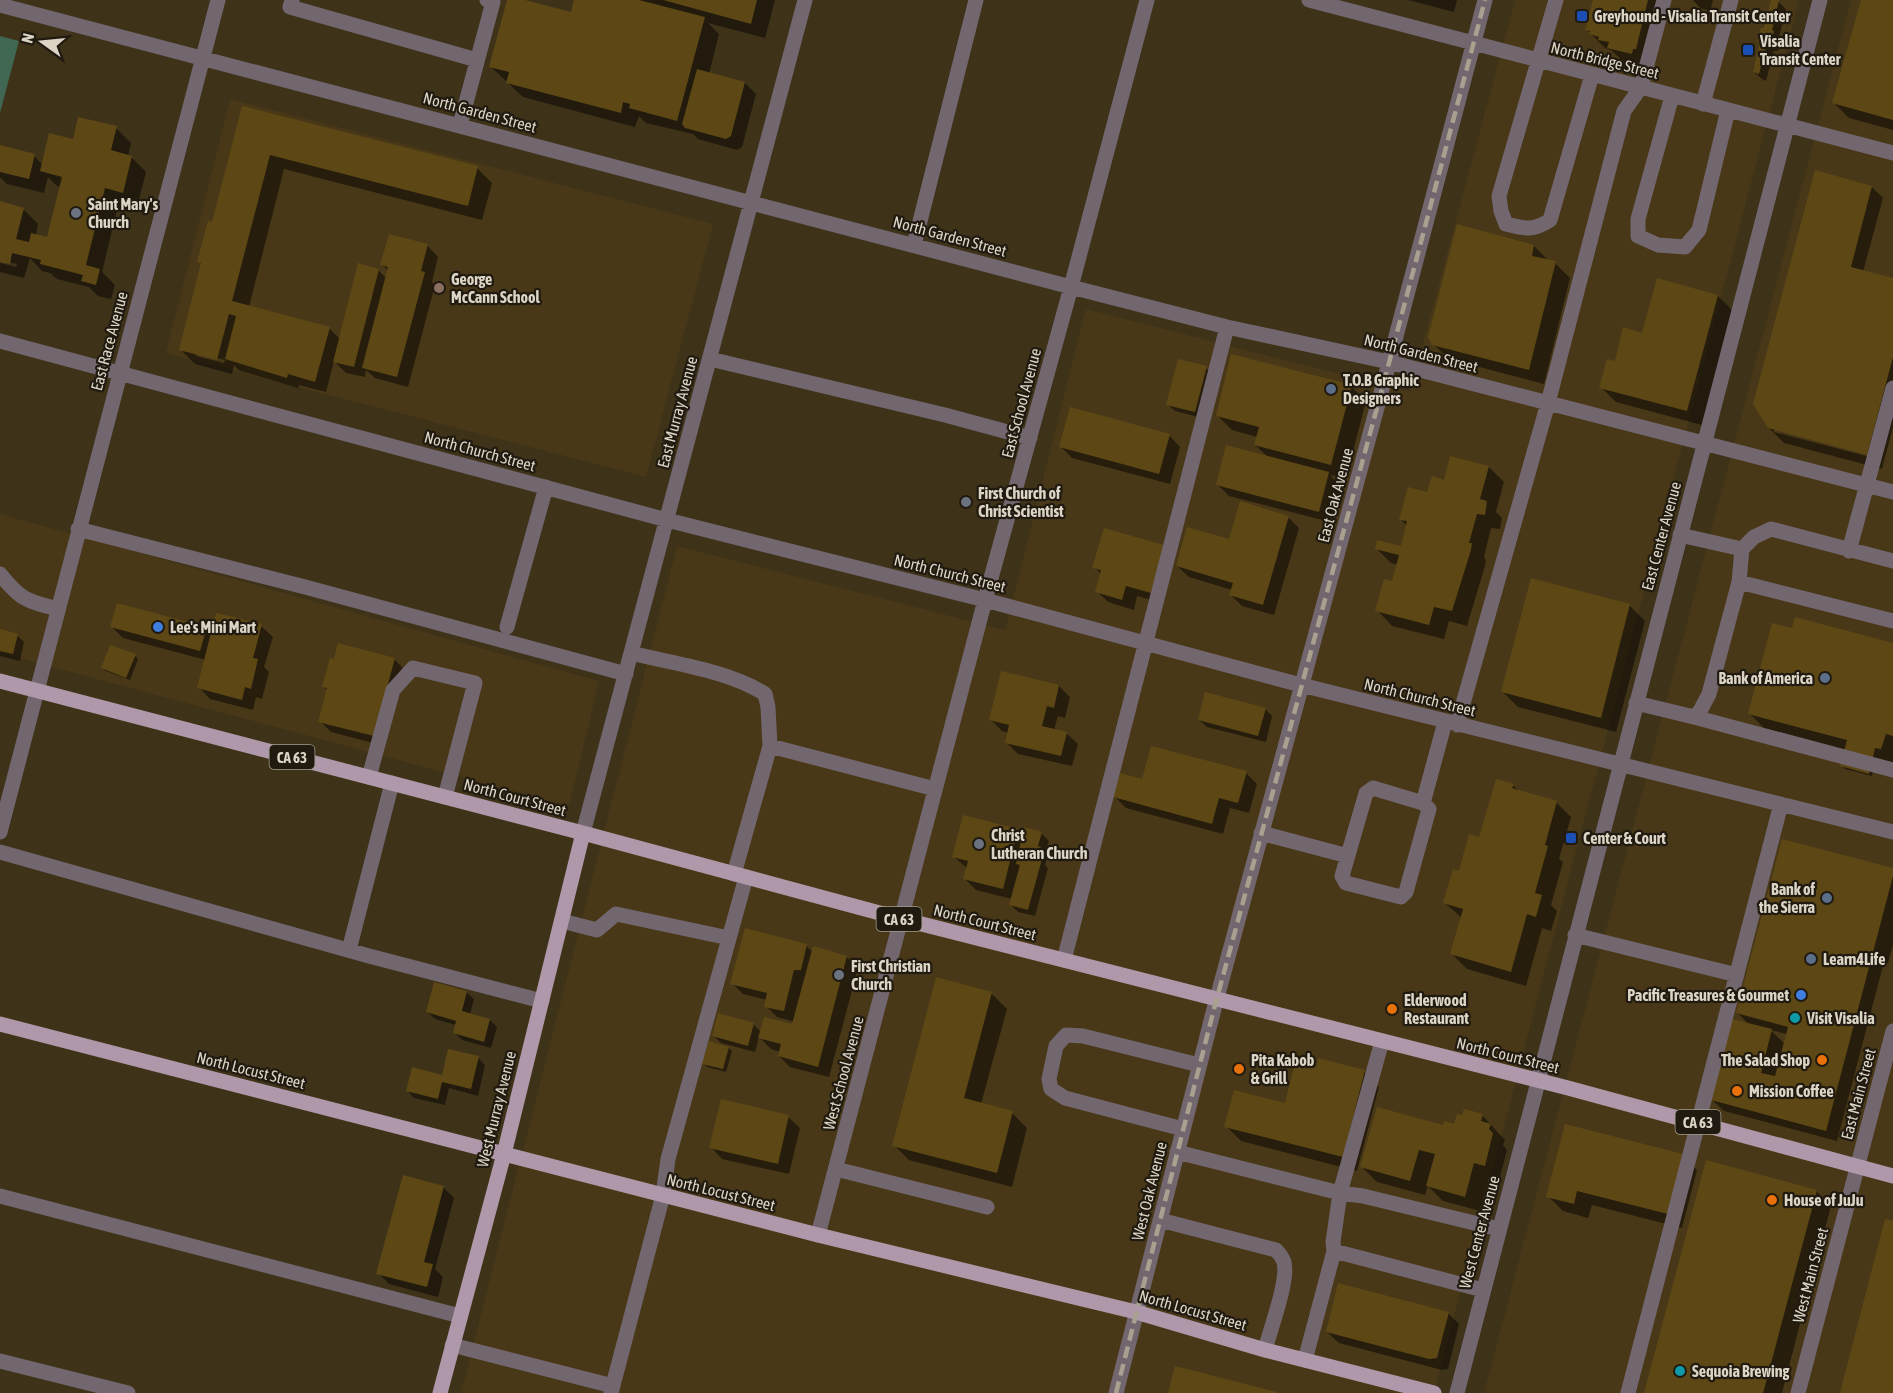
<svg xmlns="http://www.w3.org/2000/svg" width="1893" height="1393" viewBox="0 0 1893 1393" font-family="'Asap Condensed',sans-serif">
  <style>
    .built { fill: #483817 }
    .green { fill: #3f6751 }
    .shadow { fill: #0007; fill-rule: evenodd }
    .building { fill: #5d4815 }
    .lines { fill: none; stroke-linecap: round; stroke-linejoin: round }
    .minor { stroke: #72666f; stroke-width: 15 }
    .major { stroke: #af98a9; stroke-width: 15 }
    .rail { stroke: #a9a18f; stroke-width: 4.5; stroke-dasharray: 12 6; stroke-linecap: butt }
    .transit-dot { fill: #1a4fb4; stroke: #201a10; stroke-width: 2 }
    .worship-dot { fill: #6b7280; stroke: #201a10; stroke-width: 2 }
    .education-dot { fill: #8d6e63; stroke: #201a10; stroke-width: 2 }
    .service-dot { fill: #5c6f8a; stroke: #201a10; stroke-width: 2 }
    .shop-dot { fill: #3f7fe0; stroke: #201a10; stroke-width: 2 }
    .food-dot { fill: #e8710a; stroke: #201a10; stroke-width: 2 }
    .culture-dot { fill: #0f9aa8; stroke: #201a10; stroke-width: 2 }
    .labels { text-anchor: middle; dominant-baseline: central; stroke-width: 4.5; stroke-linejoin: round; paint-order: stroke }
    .shield { fill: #201a10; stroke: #a49d8f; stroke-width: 1.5 }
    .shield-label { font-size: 15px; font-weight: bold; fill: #dcd5c6 }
    .poi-label { font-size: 16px; font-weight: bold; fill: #dcd5c6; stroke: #201a10; text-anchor: start }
    .street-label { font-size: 16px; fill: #dcd5c6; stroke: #201a10 }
  </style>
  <rect width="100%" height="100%" fill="#3e3219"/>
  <path class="built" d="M1515,0H1799L1434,1393H461L677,546L1005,630L1086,309L1410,392Z
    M1851,0H1893V1393H1484Z
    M230,99L713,224L646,477L166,353Z
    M0,514L599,681L569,806L0,653Z"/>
  <path class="green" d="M0,36L19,41L0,113Z"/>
  <path class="shadow" d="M508,0H519L572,14L576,0H775L765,38L708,23L719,34L709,74L745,83L756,94L742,147L737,150L698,139L693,134L646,123L639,116L635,127L523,97L491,67Z
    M1408,0H1457L1454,12Z
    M1594,0H1667L1646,68L1624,62L1611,50L1605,48L1586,29Z
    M1693,0H1713L1710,11L1700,8Z
    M1773,0L1778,1L1786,9L1779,37L1781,39L1778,51H1774L1766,81L1762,79L1754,72L1762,44L1759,41L1765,30Z
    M1862,0H1893V130L1849,118L1834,103Z
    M243,108L477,168L492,183L482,220L284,169L249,307L329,328L340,339L378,270L387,279L389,271L382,265L427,245L438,257L432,282L435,285L408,387L375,378L366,370L365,377L346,373L334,361L326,392L299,385L298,388L238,370L234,365L232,374L195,364L180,349L202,265L199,261L213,224ZM196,353L225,360L224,363L196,356Z
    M116,128L131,143L128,156L131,157L146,172L137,207L119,202L102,272L115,285L111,299L98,296L89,287L57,279L50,273L42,271L30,258L24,278L0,272V263L16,267L17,264L0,260V203L23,209L38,224L36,235L48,239L61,187L57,186L48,177L44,193L7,184L0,177V147L34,156L43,165L74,141Z
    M1872,187L1883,198L1863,272L1893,280V427L1882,469L1784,443L1769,428ZM1774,429L1875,455L1874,458L1774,432Z
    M1534,246L1549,261L1555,263L1570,278L1544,384L1449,359L1433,344Z
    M1718,296L1733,311L1702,425L1616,402L1601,387L1616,363L1643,334Z
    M1206,368L1213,375L1202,418L1175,411L1167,404Z
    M1351,386L1366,401L1346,479L1330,475L1340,485L1330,522L1229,496L1218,485L1269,458L1255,445L1257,437L1232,430L1217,415Z
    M1169,435L1180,447L1170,484L1072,458L1061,447Z
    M1489,467L1504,482L1496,512L1502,518L1500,529L1491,528L1484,557L1486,560L1485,566L1467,626L1449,621L1444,639L1392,626L1377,610L1393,583L1398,565L1391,563L1376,548H1402L1407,526L1400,519L1445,482Z
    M1288,517L1299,528L1274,615L1242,606L1231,595L1232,590L1189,577L1177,566Z
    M1175,558L1162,603L1137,596L1134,610L1108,602L1097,591L1102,575L1094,567Z
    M1532,580L1630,606L1645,621L1616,732L1518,707L1503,692Z
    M261,626L273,637L264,667L269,672L262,699L256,697L253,710L210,699L199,687L206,660L123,638L112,627L206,628L212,634Z
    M1793,630L1893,645V763L1876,758L1872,776L1845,769L1842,766L1846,750L1764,728L1749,713Z
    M0,631L17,635L24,642L20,661L0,656Z
    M135,656L138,659L130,680L106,671L103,668Z
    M394,659L405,670L385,746L331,732L320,721L328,691L324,687Z
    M1059,686L1070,697L1065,718L1058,716L1054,730L1066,733L1078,744L1072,766L1018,754L1007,743L1009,733L1002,731L991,720Z
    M1265,709L1272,716L1266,742L1207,727L1199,720Z
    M1246,773L1257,784L1249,813L1230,808L1223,834L1126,808L1115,797L1143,781Z
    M1513,785L1520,792L1556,802L1571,817L1559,859L1563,862L1551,905L1557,911L1551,931L1542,928L1526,986L1467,969L1452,954L1462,918L1445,903L1460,873Z
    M964,817L1018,831L1023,836L1041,833L1049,841L1045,853L1048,856L1045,865L1048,868L1035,916L1018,912L1010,904L1012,899L976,890L965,879L968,869L954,857Z
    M1893,870V945L1888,963L1884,962L1837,1141L1724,1111L1712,1100L1749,1025L1738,1013ZM1770,1030L1787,1034L1785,1044Z
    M806,946L813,952L847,957L858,968L829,1077L790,1067L779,1056L780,1052L771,1049L759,1037L755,1052L721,1043L714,1036L753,1024L761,1032L794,1026L795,1022L777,1017L766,1006L767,1000L743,994L732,983Z
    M937,979L992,994L1007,1009L981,1104L1012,1113L1027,1128L1012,1187L909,1160L894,1145Z
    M466,992L474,999L470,1014L490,1020L497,1027L491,1048L462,1040L454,1032L456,1025L435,1019L428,1012Z
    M729,1048L732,1051L726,1072L707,1067L704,1063Z
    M478,1058L485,1065L478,1096L449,1088L445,1105L414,1098L407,1090L443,1077Z
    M1317,1070L1364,1072L1379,1087L1357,1171L1241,1141L1226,1126L1286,1105Z
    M1482,1115L1505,1140L1503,1145L1507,1150L1499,1180L1489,1177L1480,1211L1443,1201L1428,1186L1425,1195L1377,1182L1362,1167L1444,1127L1455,1126L1463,1117Z
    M788,1117L800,1128L789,1174L722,1159L711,1147Z
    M1682,1155L1697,1170L1682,1228L1592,1205L1588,1218L1563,1211L1548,1196Z
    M443,1187L454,1198L435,1269L443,1277L438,1297L389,1284L378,1273Z
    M1816,1191L1831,1206L1782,1393H1646Z
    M1448,1313L1459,1324L1448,1369L1442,1370L1339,1343L1327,1332Z"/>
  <path class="building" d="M507,0H525L571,12L574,0H639L705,17L677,121L629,108L630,104L623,102L621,113L506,83L509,72L489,67Z
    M663,0H757L751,24Z
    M1593,0H1648L1636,49H1633L1632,54L1607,48L1609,42L1598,40L1599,37L1589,34L1590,31L1585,30Z
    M1771,0H1779L1772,30L1774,31L1771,45L1767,44L1759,74L1753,72L1760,42L1757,41L1761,28H1764Z
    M1861,0H1893V120L1832,103Z
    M697,69L745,82L731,136L726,139L685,128L682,124Z
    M242,106L478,166L468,206L270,155L232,301L330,327L315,382L288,374L287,378L225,359L236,316L229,314L217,360L179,350L201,263L197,262L208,221L212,222Z
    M78,117L117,126L111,150L132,156L123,193L105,188L86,265L100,269L96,285L81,281L83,275L40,264L41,260L12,253L10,264L0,262V201L24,208L16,239L29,242L31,233L47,237L62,177L40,171L49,133L73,139Z
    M0,145L35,154L29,179L0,172Z
    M1815,170L1872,186L1851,267L1893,278V357L1867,455L1768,428L1753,404Z
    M1457,224L1534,245L1532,256L1556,261L1529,370L1432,345L1428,337Z
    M389,234L428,244L421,271L425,272L397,377L362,368L388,267L380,265Z
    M358,263L379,269L354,367L333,362Z
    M1657,278L1718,295L1687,411L1599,388L1607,359L1615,361L1623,327L1642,333Z
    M1231,354L1352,385L1331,465L1254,445L1259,427L1216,416Z
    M1178,359L1207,366L1195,412L1166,405Z
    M1070,407L1170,434L1159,474L1059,447Z
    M1226,445L1329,472L1319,512L1216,485Z
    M1450,456L1489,466L1480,499L1487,501L1485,515L1477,514L1469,543H1472L1471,550L1452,611L1434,607L1429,625L1375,611L1384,579L1392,581L1399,555L1375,549L1377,540L1401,546L1407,521L1399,520L1408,487L1427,492L1432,476L1444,480Z
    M1240,501L1289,516L1263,605L1229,595L1233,583L1176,566L1187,527L1229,539Z
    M1104,528L1164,545L1151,593L1126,586L1122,600L1095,592L1101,570L1092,568Z
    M1531,578L1630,604L1601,718L1501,692Z
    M117,603L207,627L200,651L110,627Z
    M216,613L262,624L253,658L258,659L251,689L245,687L242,700L197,688Z
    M1795,617L1893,643V736L1886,734L1881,749L1875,748L1869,774L1840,766L1847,740L1748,714L1772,623L1792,628Z
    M0,629L18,634L13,654L0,651Z
    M338,643L395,658L374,736L318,722L327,688L322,687L330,658L334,659Z
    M110,645L136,654L126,678L101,668Z
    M1001,671L1059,685L1054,708L1047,706L1042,726L1067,732L1061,756L1005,743L1009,725L989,720Z
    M1205,692L1266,708L1258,736L1198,720Z
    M1151,746L1247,771L1238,803L1219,798L1212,824L1113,797L1120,773L1142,779Z
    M1496,779L1514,784L1512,788L1557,801L1545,845L1548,846L1535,893L1542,895L1536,917L1527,914L1511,972L1450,954L1463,909L1443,903L1453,869L1459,871L1469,834L1479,837Z
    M963,815L1018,829L1003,889L963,879L968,861L952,857Z
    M1024,827L1042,832L1038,846L1041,847L1038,858L1042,859L1028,910L1009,905L1020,865L1016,864Z
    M1782,839L1893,868V876L1826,1131L1711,1100L1732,1019L1772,1029L1761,1073L1775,1076L1788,1027L1736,1013Z
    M745,928L807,944L801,970H794L784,1011L764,1007L767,993L730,984Z
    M813,946L847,956L818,1067L778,1056L781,1044L758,1038L764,1017L792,1024Z
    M936,977L992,992L964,1098L1013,1111L997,1173L892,1146Z
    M434,982L467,991L462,1011L490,1019L484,1042L453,1033L456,1021L426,1012Z
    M718,1013L754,1023L748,1046L712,1036Z
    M709,1041L729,1047L723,1069L702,1064Z
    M448,1049L479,1056L471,1089L442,1082L438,1099L406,1091L412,1067L442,1075Z
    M1318,1058L1365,1070L1343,1157L1224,1127L1234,1090L1285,1103L1295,1063L1316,1068Z
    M721,1099L789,1115L778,1164L709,1148Z
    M1377,1107L1443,1125L1444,1121L1454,1124L1457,1114L1462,1115L1464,1109L1483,1114L1481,1121L1491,1124L1489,1129L1493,1133L1485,1166L1474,1163L1465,1197L1426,1186L1435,1154L1419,1150L1410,1181L1360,1167Z
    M1565,1124L1683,1154L1668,1214L1577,1191L1574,1204L1546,1197Z
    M1706,1160L1817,1190L1765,1386L1763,1393H1644Z
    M403,1175L444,1186L424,1262L433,1264L427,1287L376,1274Z
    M1885,1219L1893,1220V1393H1840Z
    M1338,1283L1449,1312L1437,1358L1429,1359L1326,1332Z
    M1175,1366L1277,1392V1393H1168Z"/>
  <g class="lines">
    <path class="minor" d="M292,0L290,7L477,60
      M1309,0L1893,153
      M1556,0L1499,196L1501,211L1506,224C1526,229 1533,231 1550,220L1592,75
      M0,5L1071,287L1227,327L1389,362L1893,492
      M1672,96L1638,219V236L1658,245L1685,247L1699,230L1728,110
      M1703,104L1731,0
      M460,125L493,2L487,0
      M914,245L976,0
      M0,341L667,520L985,600L1301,685L1893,832
      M710,359L945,415L1030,438
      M78,529L309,588L626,674
      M1680,535L1742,549L1754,537L1771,529L1893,561
      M1849,551L1893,388
      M0,574C21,600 26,601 58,609
      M1739,582L1893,621
      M507,627L546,487
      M631,653C674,664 727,670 765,694L768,707L770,746L734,874
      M1636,703L1694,717L1700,711L1709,694L1739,582L1742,549
      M1694,717L1893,770
      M1457,725L1548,403L1624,111L1641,87L1664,0
      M770,746L935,789
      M369,777L393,690L413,668L475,683L445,797
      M1373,788L1423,803L1429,809L1406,892L1401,897L1346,883L1342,876L1366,793Z
      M1423,803L1445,722
      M0,832L218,0
      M583,833L805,0
      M1261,833L1348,856
      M0,852L369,956L542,1001
      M562,921L597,930L616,914L729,938
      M1575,935L1737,975
      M349,950L392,783
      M1064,960L1227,327
      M1183,1129L1065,1098L1051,1089L1049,1079L1056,1046L1066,1035L1083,1036L1199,1065
      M1177,1152L1340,1193L1363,1196L1499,1229
      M836,1169L987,1207
      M0,1196L460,1316
      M1160,1220L1276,1250C1279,1253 1282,1257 1284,1262C1289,1280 1270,1330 1265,1350
      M818,1235L985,600L1071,287L1147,0
      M1334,1251L1333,1242L1340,1193L1382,1041
      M452,1345L613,1386
      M1305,1360L1334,1251L1483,1290
      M0,1361L128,1393
      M611,1393L663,1195L668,1159L746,877
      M1116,1393L1214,1009L1381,393L1485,0
      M1457,1393L1820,0
      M1628,1393L1781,804
      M1798,1393L1893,1031"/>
    <path class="major" d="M0,681L583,833L902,919L1568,1088L1893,1176
      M0,1024L818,1235L1136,1312L1265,1350L1434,1393
      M440,1393L504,1154L583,833"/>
    <path class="rail" d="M1116,1393L1214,1009L1381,393L1485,0"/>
  </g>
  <g class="transit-dot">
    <rect x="1576" y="10" width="12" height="12" rx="3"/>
    <rect x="1742" y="44" width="12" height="12" rx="3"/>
    <rect x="1565" y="832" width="12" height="12" rx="3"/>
  </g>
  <g class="worship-dot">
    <circle cx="76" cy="213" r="6"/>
    <circle cx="966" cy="502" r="6"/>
    <circle cx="979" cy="844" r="6"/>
    <circle cx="839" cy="975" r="6"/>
  </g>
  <circle class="education-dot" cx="439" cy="288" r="6"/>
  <g class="service-dot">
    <circle cx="1331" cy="389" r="6"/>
    <circle cx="1825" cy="678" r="6"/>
    <circle cx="1827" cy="898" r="6"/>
    <circle cx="1811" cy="959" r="6"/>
  </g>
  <g class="shop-dot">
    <circle cx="158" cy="627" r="6"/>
    <circle cx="1801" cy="995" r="6"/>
  </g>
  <g class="food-dot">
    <circle cx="1392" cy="1009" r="6"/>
    <circle cx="1822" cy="1060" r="6"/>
    <circle cx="1239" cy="1069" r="6"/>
    <circle cx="1737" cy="1091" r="6"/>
    <circle cx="1772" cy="1200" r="6"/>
  </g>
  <g class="culture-dot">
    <circle cx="1795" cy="1018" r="6"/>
    <circle cx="1680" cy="1371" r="6"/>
  </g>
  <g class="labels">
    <g class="shield">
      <rect x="269.5" y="745" width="45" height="24" rx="4.5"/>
      <rect x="876.5" y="907" width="45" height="24" rx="4.5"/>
      <rect x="1675.5" y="1110" width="45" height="24" rx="4.5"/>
    </g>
    <g class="shield-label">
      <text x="292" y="757">CA 63</text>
      <text x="899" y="919">CA 63</text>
      <text x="1698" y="1122">CA 63</text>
    </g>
    <g class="poi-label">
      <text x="1594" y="16">Greyhound - Visalia Transit Center</text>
      <text x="1760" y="41">Visalia<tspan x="1760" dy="18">Transit Center</tspan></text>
      <text x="88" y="204">Saint Mary's<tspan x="88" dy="18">Church</tspan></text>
      <text x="451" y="279">George<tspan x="451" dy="18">McCann School</tspan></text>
      <text x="1343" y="380">T.O.B Graphic<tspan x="1343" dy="18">Designers</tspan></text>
      <text x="978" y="493">First Church of<tspan x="978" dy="18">Christ Scientist</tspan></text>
      <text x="170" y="627">Lee's Mini Mart</text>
      <text x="1813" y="678" text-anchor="end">Bank of America</text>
      <text x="991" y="835">Christ<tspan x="991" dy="18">Lutheran Church</tspan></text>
      <text x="1583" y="838">Center &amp; Court</text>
      <text x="1815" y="889" text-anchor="end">Bank of<tspan x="1815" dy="18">the Sierra</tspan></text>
      <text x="1823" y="959">Learn4Life</text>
      <text x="851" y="966">First Christian<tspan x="851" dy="18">Church</tspan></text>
      <text x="1789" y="995" text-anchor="end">Pacific Treasures &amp; Gourmet</text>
      <text x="1404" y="1000">Elderwood<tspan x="1404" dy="18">Restaurant</tspan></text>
      <text x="1807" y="1018">Visit Visalia</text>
      <text x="1251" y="1060">Pita Kabob<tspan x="1251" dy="18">&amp; Grill</tspan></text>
      <text x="1810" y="1060" text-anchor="end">The Salad Shop</text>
      <text x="1749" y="1091">Mission Coffee</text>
      <text x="1784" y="1200">House of JuJu</text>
      <text x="1692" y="1371">Sequoia Brewing</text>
    </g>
    <g class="street-label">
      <text transform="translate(1605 60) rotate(14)">North Bridge Street</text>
      <text transform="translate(480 112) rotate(15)">North Garden Street</text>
      <text transform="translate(950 236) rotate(15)">North Garden Street</text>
      <text transform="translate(109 341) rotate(-75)">East Race Avenue</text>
      <text transform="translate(1421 353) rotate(14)">North Garden Street</text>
      <text transform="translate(1021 403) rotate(-75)">East School Avenue</text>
      <text transform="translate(677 412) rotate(-75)">East Murray Avenue</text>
      <text transform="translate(480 451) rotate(15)">North Church Street</text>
      <text transform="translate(1335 495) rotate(-75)">East Oak Avenue</text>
      <text transform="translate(1661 536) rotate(-75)">East Center Avenue</text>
      <text transform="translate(950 573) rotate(14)">North Church Street</text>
      <text transform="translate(1420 697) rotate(14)">North Church Street</text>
      <text transform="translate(515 797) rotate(15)">North Court Street</text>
      <text transform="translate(985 922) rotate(14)">North Court Street</text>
      <text transform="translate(1508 1055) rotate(14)">North Court Street</text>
      <text transform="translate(251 1070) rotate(14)">North Locust Street</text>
      <text transform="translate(843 1073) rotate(-75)">West School Avenue</text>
      <text transform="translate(1858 1094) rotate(-75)">East Main Street</text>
      <text transform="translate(496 1109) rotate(-76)">West Murray Avenue</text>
      <text transform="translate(1149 1191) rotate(-76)">West Oak Avenue</text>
      <text transform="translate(721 1192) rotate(14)">North Locust Street</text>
      <text transform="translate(1479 1232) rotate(-75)">West Center Avenue</text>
      <text transform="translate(1810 1275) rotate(-75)">West Main Street</text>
      <text transform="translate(1193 1310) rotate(16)">North Locust Street</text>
    </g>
  </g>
  <g transform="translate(42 42) rotate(285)" stroke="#201a10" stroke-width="4.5" paint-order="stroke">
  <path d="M0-4.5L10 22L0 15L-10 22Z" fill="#dcd5c6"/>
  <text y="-9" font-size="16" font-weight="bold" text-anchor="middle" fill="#dcd5c6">N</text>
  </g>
</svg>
